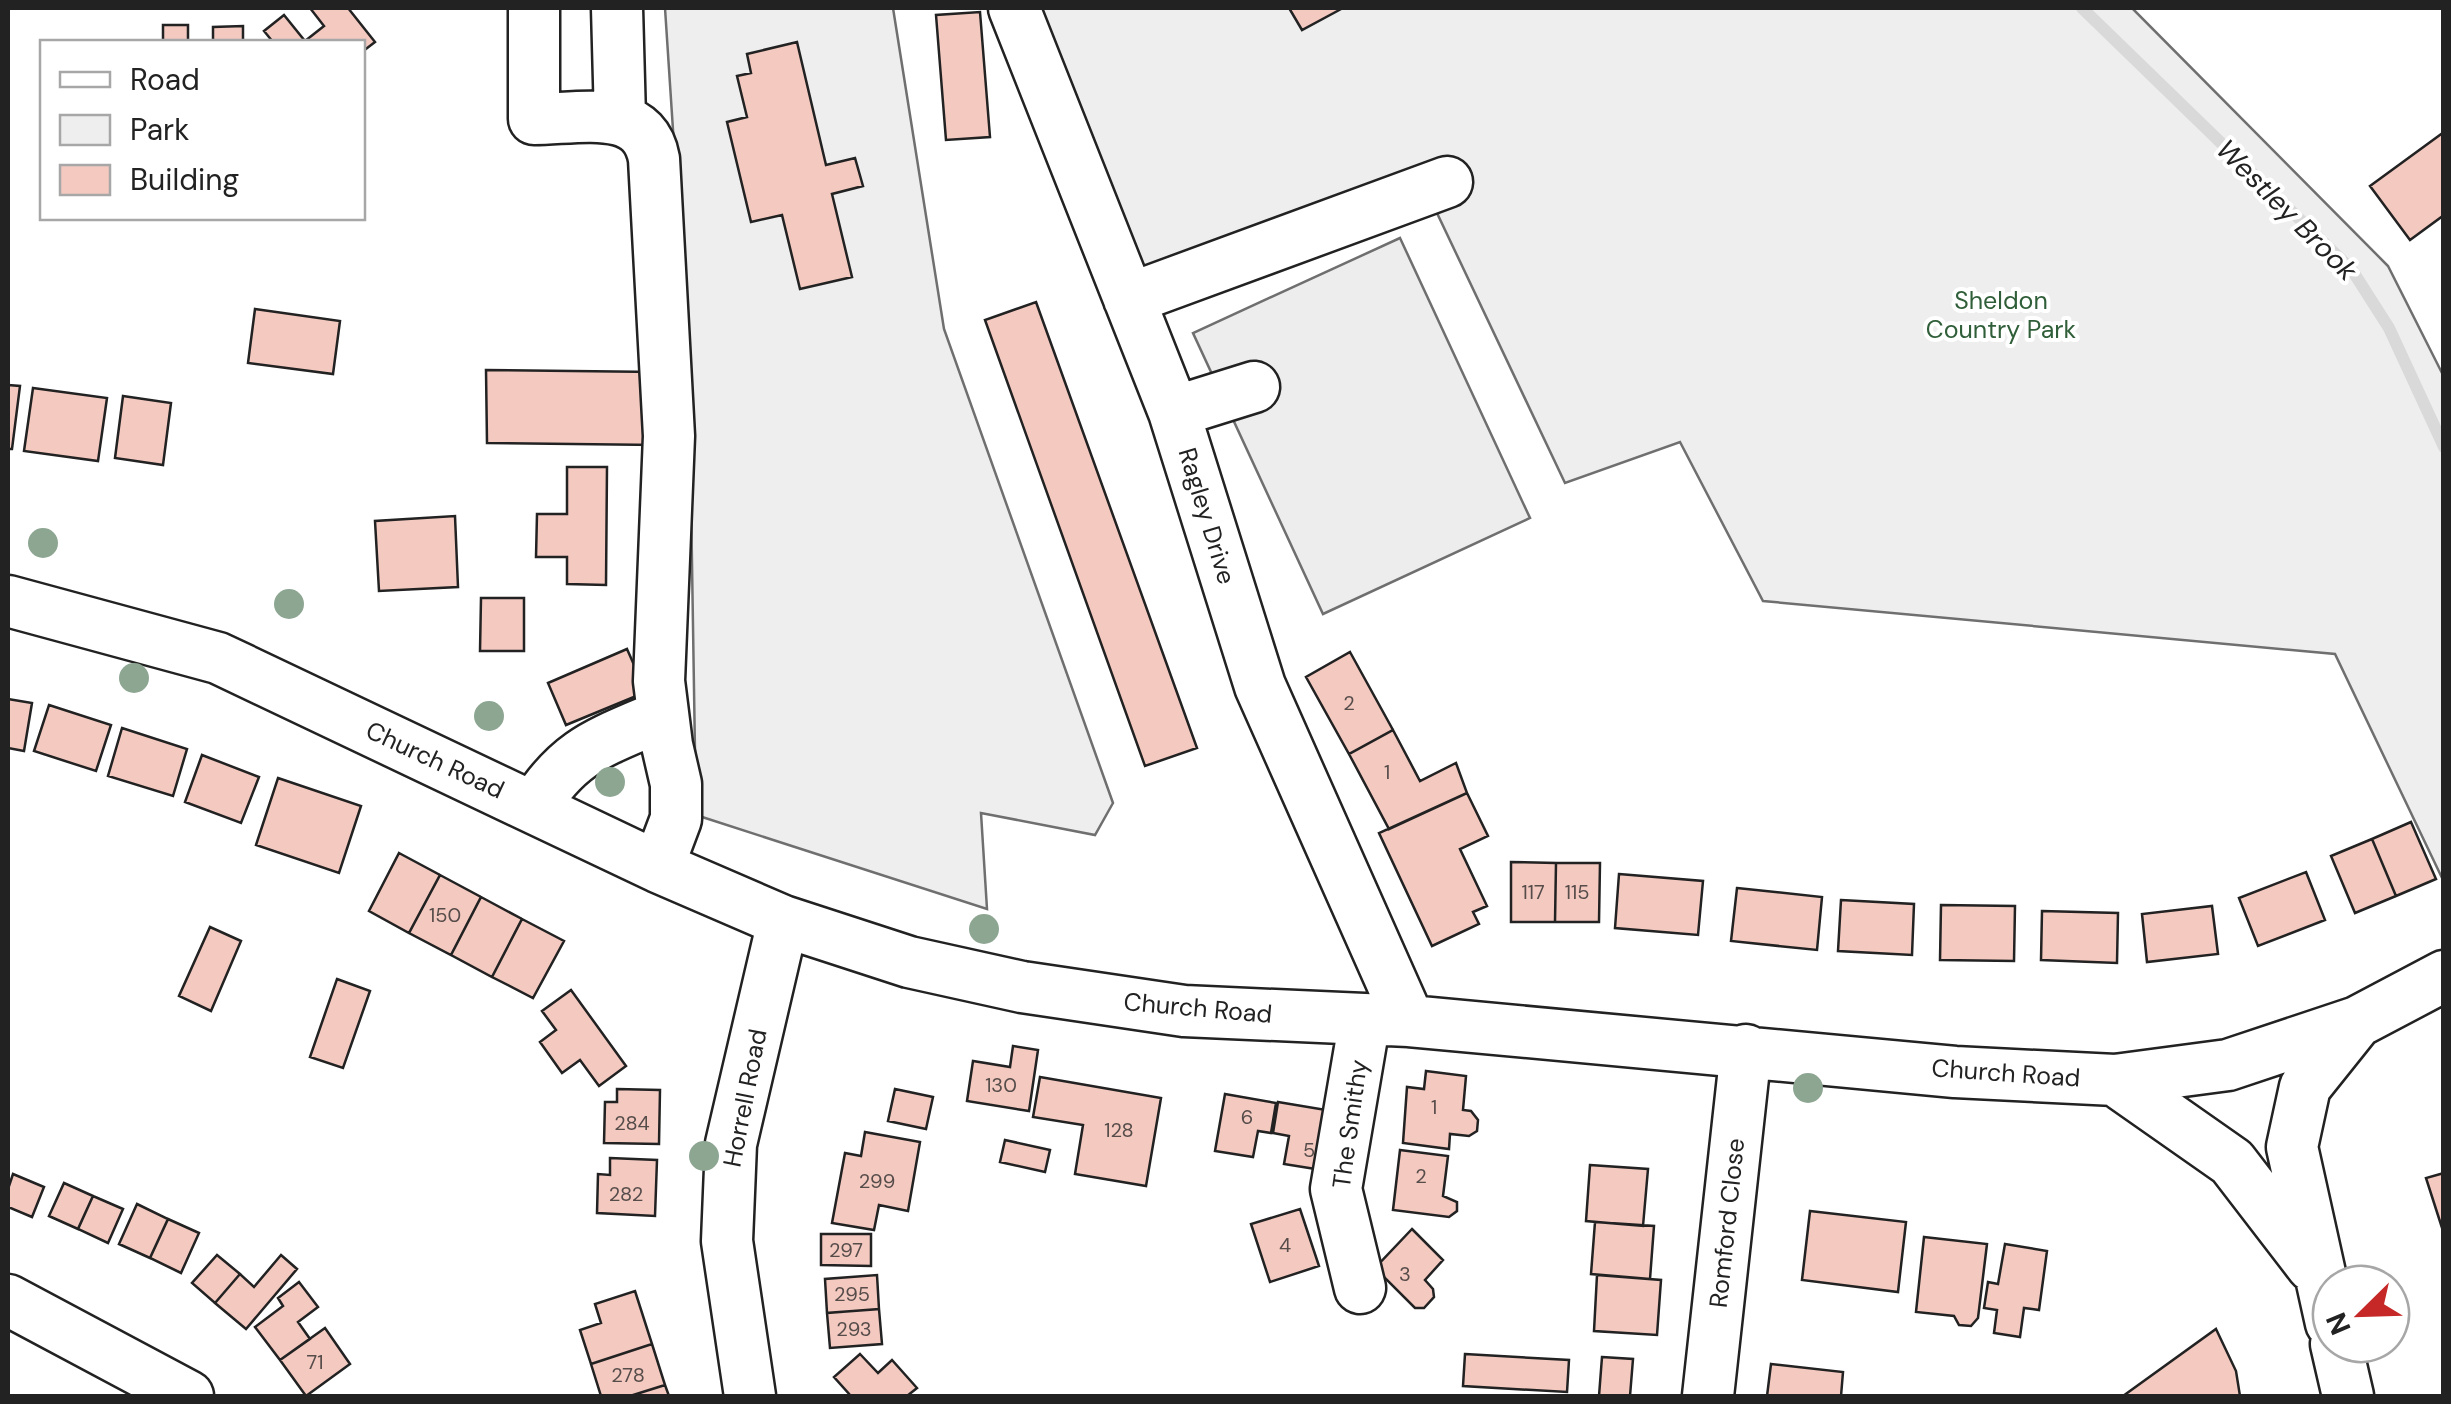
<svg xmlns="http://www.w3.org/2000/svg" width="2451" height="1404" viewBox="0 0 2451 1404" font-family="'DM Sans',sans-serif">
  <style>
    .green { fill: #eee; stroke: #6f6f6f; stroke-width: 2.5 }
    .parking { fill: #ededed; stroke: #6f6f6f; stroke-width: 2.5 }
    .lines { fill: none; stroke-linecap: round; stroke-linejoin: round }
    .stream { stroke: #d9d9d9; stroke-width: 12 }
    .building { fill: #f3c9c0; stroke: #222; stroke-width: 2.5 }
    .minor-casing { stroke: #222; stroke-width: 55 }
    .minor { stroke: #fff; stroke-width: 50 }
    .tree { fill: #8da692 }
    .labels { text-anchor: middle; dominant-baseline: central; stroke-width: 8; stroke-linejoin: round; paint-order: stroke }
    .number-label { font-size: 20px; fill: #564c4a }
    .park-label { font-size: 25px; fill: #2f5e38; stroke: #fff }
    .street-label { font-size: 25px; fill: #222; stroke: #fff }
    .water-label { font-size: 28px; font-style: italic; fill: #222; stroke: #fff }
  </style>
  <rect width="100%" height="100%" fill="#fff"/>
  <path class="green" d="M665,8H893L944,329L1113,803L1095,835L981,813L987,909L696,815L689,374Z
    M1038,8H2132L2388,266L2443,375V880L2335,654L1763,601L1680,442L1565,483L1437,213L1446,168L1142,271Z"/>
  <path class="parking" d="M1400,238L1530,518L1323,614L1193,333Z"/>
  <g class="lines">
    <path class="stream" d="M2082,8L2352,270L2389,328L2444,447"/>
  </g>
  <path class="building" d="M310,8H348L375,42L362,52V42H273L264,31L284,15L305,41L324,26Z
    M1289,8H1343L1302,30Z
    M980,12L990,137L946,140L936,15Z
    M163,25H188V42H163Z
    M243,26V42H213V27Z
    M797,42L826,165L855,158L863,186L832,194L852,277L800,289L782,215L751,222L727,122L747,117L737,76L751,73L747,54Z
    M2444,132V215L2410,240L2370,186Z
    M1036,302L1197,748L1145,766L985,320Z
    M255,309L340,321L333,374L248,363Z
    M486,370L657,372V445L487,443Z
    M8,385L20,386L12,449H8Z
    M33,388L107,398L98,461L24,451Z
    M123,396L171,403L163,465L115,458Z
    M567,467H607L606,585L567,584V557H536L537,514H567Z
    M455,516L458,587L379,591L375,521Z
    M481,598H524V651H480Z
    M627,649L646,692L566,725L548,683Z
    M1350,652L1393,730L1349,754L1306,677Z
    M8,699L32,703L24,751L8,748Z
    M49,705L111,725L96,771L34,751Z
    M122,728L187,749L173,796L108,776Z
    M1393,730L1420,781L1456,763L1467,793L1389,829L1349,754Z
    M202,755L259,777L241,823L185,802Z
    M278,778L361,806L339,873L256,845Z
    M1467,793L1488,836L1460,849L1487,906L1473,912L1479,924L1432,946L1379,833Z
    M2411,822L2436,879L2396,896L2372,839Z
    M2372,839L2396,896L2355,913L2331,856Z
    M399,853L440,875L409,933L369,911Z
    M1511,862L1556,863L1555,922H1511Z
    M1556,863H1600L1599,922H1555Z
    M2306,872L2325,920L2258,946L2239,898Z
    M1619,874L1703,881L1698,935L1615,928Z
    M440,875L481,897L451,955L409,933Z
    M1737,888L1822,897L1817,950L1731,941Z
    M481,897L522,919L492,977L451,955Z
    M1841,900L1914,904L1912,955L1838,951Z
    M1941,905L2015,906L2014,961L1940,960Z
    M2212,906L2218,954L2147,962L2142,914Z
    M2042,911L2118,913L2117,963L2041,960Z
    M522,919L564,941L533,998L492,977Z
    M210,927L241,941L211,1011L179,996Z
    M337,979L370,991L343,1068L310,1057Z
    M571,990L626,1066L599,1086L580,1060L562,1073L540,1042L556,1030L542,1011Z
    M1013,1046L1038,1050L1029,1111L967,1101L973,1061L1010,1067Z
    M1426,1071L1466,1076L1463,1110L1471,1111L1478,1120L1477,1131L1469,1136L1450,1134L1449,1149L1403,1143L1407,1087L1424,1089Z
    M1040,1077L1161,1098L1146,1186L1075,1174L1083,1125L1033,1117Z
    M617,1089L660,1090L659,1144L604,1143L605,1102H617Z
    M895,1089L933,1097L926,1129L888,1121Z
    M1225,1094L1276,1103L1271,1133L1258,1131L1253,1157L1215,1151Z
    M1278,1102L1338,1112L1328,1171L1284,1164L1289,1136L1273,1133Z
    M865,1132L920,1142L908,1211L879,1205L874,1230L832,1223L845,1153L861,1156Z
    M1005,1140L1050,1150L1045,1172L1000,1162Z
    M1400,1150L1448,1156L1443,1196L1457,1202V1211L1449,1217L1393,1210Z
    M610,1158L657,1160L655,1216L597,1213L598,1174L610,1175Z
    M1590,1165L1648,1169L1643,1226L1586,1221Z
    M2444,1173V1234L2426,1178Z
    M13,1174L44,1187L32,1217L8,1207V1189Z
    M64,1183L93,1196L78,1229L49,1216Z
    M93,1196L123,1209L108,1243L78,1229Z
    M137,1204L168,1219L150,1258L119,1244Z
    M1300,1209L1319,1266L1270,1282L1251,1224Z
    M1810,1211L1906,1222L1898,1292L1802,1280Z
    M168,1219L199,1233L181,1273L150,1258Z
    M1595,1222L1654,1226L1650,1279L1591,1274Z
    M1412,1229L1443,1260L1425,1280L1433,1289L1434,1297L1424,1308H1415L1375,1268Z
    M821,1234H871V1266L821,1265Z
    M1924,1237L1987,1244L1978,1318L1971,1326L1959,1325L1954,1316L1916,1312Z
    M2005,1244L2047,1251L2039,1310L2024,1308L2020,1337L1994,1333L1997,1310L1984,1308L1988,1282L1998,1284Z
    M217,1255L240,1274L215,1303L192,1283Z
    M281,1255L297,1269L246,1329L215,1303L240,1274L254,1287Z
    M877,1275L879,1309L827,1313L825,1279Z
    M1597,1275L1661,1280L1657,1335L1594,1331Z
    M299,1282L318,1307L298,1322L310,1339L280,1360L255,1327L283,1306L278,1298Z
    M635,1291L652,1344L591,1364L580,1330L601,1323L595,1304Z
    M879,1309L882,1344L830,1348L827,1313Z
    M325,1328L350,1364L306,1396L280,1360Z
    M2216,1329L2236,1371L2240,1396H2123Z
    M652,1344L665,1385L630,1396H601L591,1364Z
    M860,1354L878,1373L892,1360L917,1388L907,1396H851L834,1377Z
    M1465,1354L1569,1360L1567,1392L1463,1386Z
    M1602,1357L1633,1359L1630,1396H1599Z
    M1771,1364L1843,1372L1841,1396H1767Z
    M665,1385L669,1396H630Z"/>
  <g class="lines">
    <defs>
      <path id="minor" d="M534,8V119C579,119 644,102 654,159L669,436L659,681L667,745L676,784V819L658,867
        M617,8L620,118
        M1014,8L1174,412L1260,686L1409,1021
        M1129,299L1447,182
        M1174,412L1254,387
        M8,601L218,658L658,867L783,921L909,962L1022,987L1184,1011L1409,1021L1955,1072L2115,1080L2228,1065L2357,1022L2444,976
        M534,807C571,748 603,742 663,715
        M2115,1080L2232,1162L2312,1266
        M1360,1288L1336,1189L1365,1019
        M8,1300L188,1396
        M2331,1323L2292,1147L2305,1087L2357,1022
        M2336,1344L2348,1396
        M750,1396L727,1241L731,1144L783,921
        M1708,1396L1746,1050"/>
    </defs>
    <use href="#minor" class="minor-casing"/>
    <use href="#minor" class="minor"/>
  </g>
  <g class="tree">
    <circle cx="43" cy="543" r="15"/>
    <circle cx="289" cy="604" r="15"/>
    <circle cx="134" cy="678" r="15"/>
    <circle cx="489" cy="716" r="15"/>
    <circle cx="610" cy="782" r="15"/>
    <circle cx="984" cy="929" r="15"/>
    <circle cx="1808" cy="1088" r="15"/>
    <circle cx="704" cy="1156" r="15"/>
  </g>
  <g class="labels">
    <g class="number-label">
      <text x="1349" y="703">2</text>
      <text x="1387" y="772">1</text>
      <text x="1533" y="892">117</text>
      <text x="1577" y="892">115</text>
      <text x="445" y="915">150</text>
      <text x="1001" y="1085">130</text>
      <text x="1434" y="1107">1</text>
      <text x="1247" y="1117">6</text>
      <text x="632" y="1123">284</text>
      <text x="1119" y="1130">128</text>
      <text x="1309" y="1150">5</text>
      <text x="1421" y="1176">2</text>
      <text x="877" y="1181">299</text>
      <text x="626" y="1194">282</text>
      <text x="1285" y="1245">4</text>
      <text x="846" y="1250">297</text>
      <text x="1405" y="1274">3</text>
      <text x="852" y="1294">295</text>
      <text x="854" y="1329">293</text>
      <text x="315" y="1362">71</text>
      <text x="628" y="1375">278</text>
    </g>
    <g class="park-label">
      <text x="2001" y="300">Sheldon<tspan x="2001" dy="29">Country Park</tspan></text>
    </g>
    <g class="street-label">
      <text transform="translate(1207 516) rotate(73)">Ragley Drive</text>
      <text transform="translate(435 760) rotate(25)">Church Road</text>
      <text transform="translate(1198 1008) rotate(5)">Church Road</text>
      <text transform="translate(2006 1073) rotate(4)">Church Road</text>
      <text transform="translate(745 1098) rotate(-79)">Horrell Road</text>
      <text transform="translate(1350 1124) rotate(-82)">The Smithy</text>
      <text transform="translate(1727 1223) rotate(-84)">Romford Close</text>
    </g>
    <g class="water-label">
      <text transform="translate(2287 210) rotate(45)">Westley Brook</text>
    </g>
  </g>
  <rect width="2451" height="1404" fill="none" stroke="#222222" stroke-width="20"/>
  <rect x="40" y="40" width="325" height="180" fill="#ffffff" stroke="#a7a7a7" stroke-width="2.5"/>
  <rect x="60" y="72" width="50" height="15" fill="#ffffff" stroke="#a7a7a7" stroke-width="2.5"/>
  <text x="130" y="90" font-size="30" fill="#222222">Road</text>
  <rect x="60" y="115" width="50" height="30" fill="#eeeeee" stroke="#a7a7a7" stroke-width="2.5"/>
  <text x="130" y="140" font-size="30" fill="#222222">Park</text>
  <rect x="60" y="165" width="50" height="30" fill="#f3c9c0" stroke="#a7a7a7" stroke-width="2.5"/>
  <text x="130" y="190" font-size="30" fill="#222222">Building</text>
  <g transform="translate(2361 1314) rotate(247)"><circle r="48" fill="#ffffff" stroke="#a7a7a7" stroke-width="2.5"/>
  <path d="M0-8L18 38L0 25L-18 38Z" fill="#c62828"/>
  <text y="-15" font-size="28" font-weight="bold" text-anchor="middle" fill="#222222">N</text>
  </g>
</svg>
